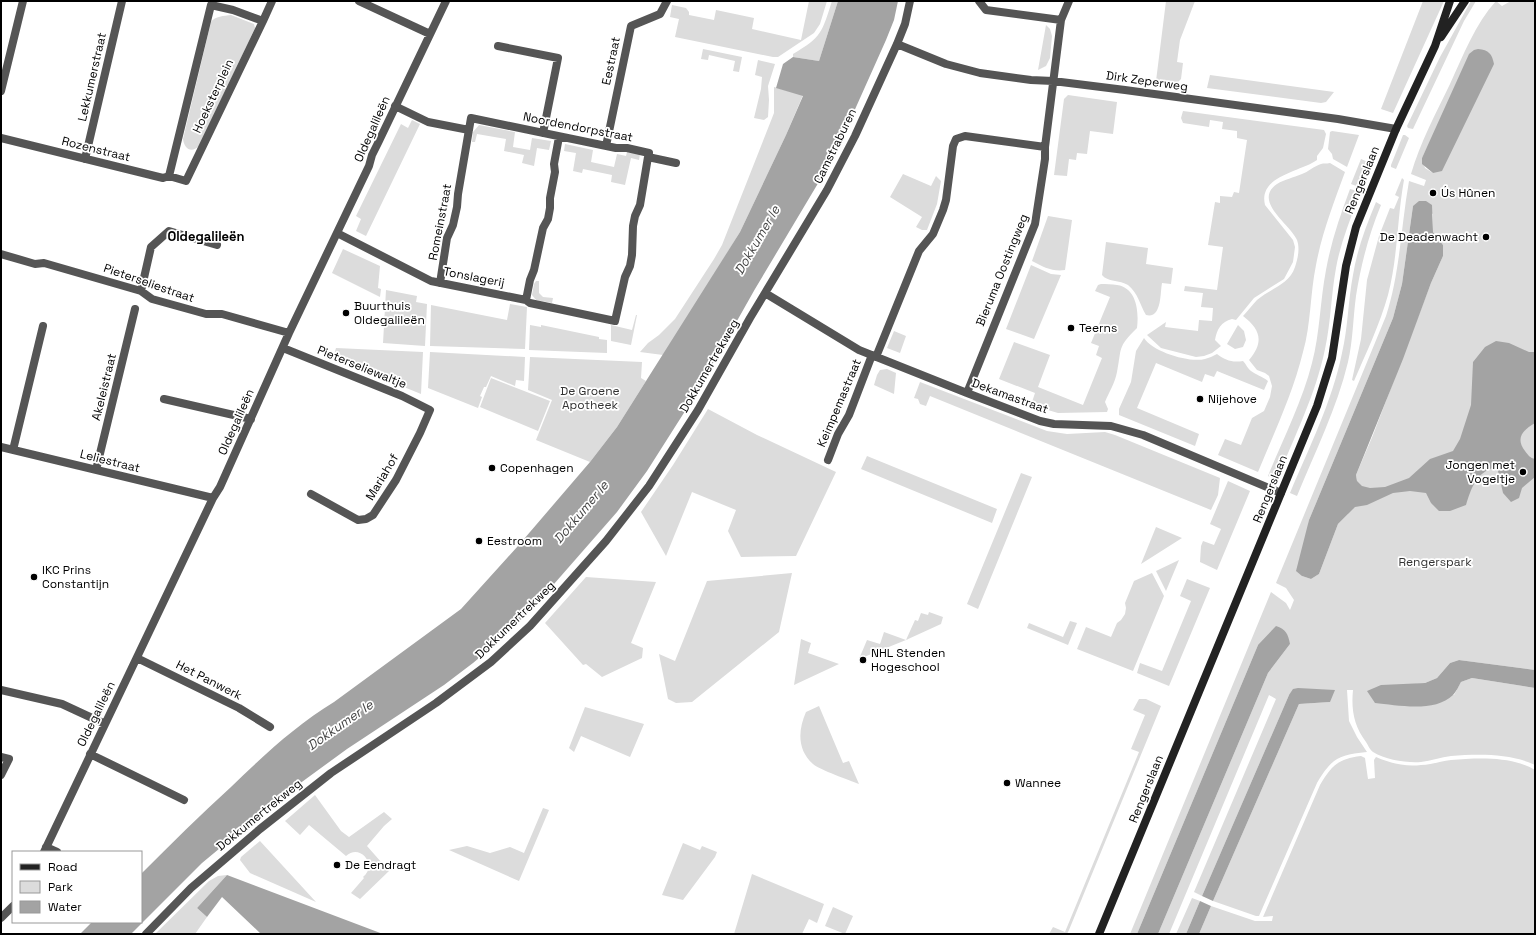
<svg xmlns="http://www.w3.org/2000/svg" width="1536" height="935" viewBox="0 0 1536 935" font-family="'Space Grotesk',sans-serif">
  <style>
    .green { fill: #dcdcdc; fill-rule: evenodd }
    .water { fill: #a3a3a3 }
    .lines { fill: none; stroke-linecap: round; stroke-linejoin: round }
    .street { stroke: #555; stroke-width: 8 }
    .secondary { stroke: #222; stroke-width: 8 }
    .poi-dot { fill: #000; stroke: #fff; stroke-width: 1.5 }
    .labels { text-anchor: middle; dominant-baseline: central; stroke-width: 3.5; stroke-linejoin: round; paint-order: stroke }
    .street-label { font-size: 12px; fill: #000; stroke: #fff }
    .poi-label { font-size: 12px; fill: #000; stroke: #fff; text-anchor: start }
    .park-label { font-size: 12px; fill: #333; stroke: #fff }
    .neighbourhood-label { font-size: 13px; font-weight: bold; fill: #000; stroke: #fff }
    .water-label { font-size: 13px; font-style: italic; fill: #444; stroke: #fff }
  </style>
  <rect width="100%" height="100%" fill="#fff"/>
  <path class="green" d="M809,1H827L820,24L814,33L778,57H773L675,37L679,19L670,17L672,5L686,8L689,12V15L714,20L716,10L754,18L752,29L801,40Z
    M832,1H838L819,61L793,57V54C822,37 822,32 832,1Z
    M1166,1H1195L1180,40L1177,62L1183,63L1181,79L1176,84L1156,81Z
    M1423,1H1444L1393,113L1381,109Z
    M1471,1H1476L1464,21L1413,129L1408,128L1407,126L1440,57Z
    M1496,1L1502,6L1511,1H1535V670L1459,660L1450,663L1437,678L1425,683L1406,685L1454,695L1461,682L1472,678L1535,688V765C1510,753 1478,754 1451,756C1441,757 1431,761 1421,762C1406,763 1386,760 1373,752C1370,750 1368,745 1366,742C1354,726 1351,710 1353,690H1347L1349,721L1357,737L1367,752C1338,755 1332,758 1317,783L1259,916H1256L1213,901L1299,704L1330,702L1289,695L1202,896L1194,892L1276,699L1269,695L1169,934H1158L1268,673L1290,644L1258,645L1137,934H1130L1271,592L1286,603L1290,610L1294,600L1286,588L1276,583L1386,316C1400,273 1401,226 1409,181L1424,186L1426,180L1411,174C1420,143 1436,113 1450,84C1463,56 1475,24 1496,1ZM1434,134L1433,173L1425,168L1422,158ZM1413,206L1433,214V232L1443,245V256L1431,283L1373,435L1356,475L1357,481L1348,514L1338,524L1319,574L1311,579L1302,576L1309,520L1393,318L1402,284Z
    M231,15L254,24L255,28L199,146C191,154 184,148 183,139L211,22C215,16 224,16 231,15Z
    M1046,25L1050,29L1052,36L1050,58L1046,66L1038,70Z
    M703,49L742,57L739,72L733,71L735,61L709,55L708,60L701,59Z
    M758,60L775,64L768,86L769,100L768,117L764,120L754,118L761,89L762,77L755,75Z
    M1210,75L1334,92L1326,102L1321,103L1207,88Z
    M774,87L803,95L786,135L740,232L683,325L663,355L640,352L648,343L659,335L675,319L714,259L722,245L774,113Z
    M1068,95L1117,102L1113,134L1090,131L1087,154L1077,153L1076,160L1069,159L1067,176L1054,175L1064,99Z
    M1183,111L1324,130L1326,134L1323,148L1317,156V160C1300,172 1258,176 1265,205L1293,240L1295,247L1293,262L1284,279L1254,298L1236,320L1232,319C1221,322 1217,329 1215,340L1221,346L1212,353L1204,356L1196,357L1161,348L1147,335L1166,322L1165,327L1198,331L1199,320L1212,321L1213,308L1201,307L1203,293L1184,291L1185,286L1217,290L1223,247L1208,245L1215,202L1220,203V196L1232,197L1234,192L1239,193L1247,140L1237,138V131L1222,129L1223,122L1210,120L1209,127L1183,123L1181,118Z
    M412,120L420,124L366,236L356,231L361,219L356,216L401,124L408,128Z
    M479,125L515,132L513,147L530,150L532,138L551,141L549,150L537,148L534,166L522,163L524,155L504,151L506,139L477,134L475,142H472L473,132Z
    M1332,131L1359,135L1347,167L1333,159L1332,154L1328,149L1330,132Z
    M1403,135H1405L1409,138L1396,169L1391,167V165Z
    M565,144L593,150L591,162L614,167L617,154L626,156L627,152L640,154L639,160L631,158L625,185L611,182L612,175L583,169L582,173L573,171L576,153L564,151Z
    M1361,159L1368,162L1359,187L1351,184Z
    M1330,163L1345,172C1334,202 1322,233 1316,265C1310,294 1311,324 1303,352C1293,393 1274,433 1258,472L1218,455L1225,439L1241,445L1252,418L1264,411L1270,397L1272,386L1269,376L1265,373L1257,370L1249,360C1264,342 1261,330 1243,316C1248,311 1252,305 1257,300C1271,288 1289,285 1295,267C1298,258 1300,248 1297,240C1291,225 1252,201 1277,184C1285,179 1293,178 1302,174C1308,172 1314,166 1321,164C1324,163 1326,164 1330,163Z
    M903,174L931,186L936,176L941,181L937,204L927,230H922L916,227L922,217L890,197Z
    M1402,178L1404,180C1397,218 1398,257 1388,295C1380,324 1366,353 1354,381L1352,380L1361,339L1367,280L1379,236L1390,208L1394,209L1399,197L1395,195Z
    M1350,189L1357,191L1354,200L1357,201C1349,223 1340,245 1336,268C1331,295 1331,322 1325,349C1316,394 1294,437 1277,480L1268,476C1283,439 1302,402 1312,363C1320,333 1320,301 1326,270C1331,242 1340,216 1350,189Z
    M1376,202L1381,205C1369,234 1361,264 1356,296C1353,318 1353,340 1348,362C1337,408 1315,452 1297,496L1290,493C1309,448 1332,402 1342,353C1348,328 1348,301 1353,275C1357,250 1366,226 1376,202Z
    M1048,216L1072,220L1065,270C1053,272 1043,267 1032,261Z
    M1106,242L1148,248L1146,264L1173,268L1171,284L1162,283C1160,293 1162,319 1146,315C1140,305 1138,293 1128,285C1120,280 1107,282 1102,275Z
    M343,249L380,266L378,288L381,289L380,297L332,273Z
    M1031,265L1051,274L1061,275L1034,339L1006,329Z
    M536,281H539V293L543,297L553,298L552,303L536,300L532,295L534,284Z
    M1101,284C1106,284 1112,284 1117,285C1137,288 1139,312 1137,328C1117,348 1122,347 1117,372C1115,383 1109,392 1105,402L1108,409L1107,412L1058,413L1031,405L1035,393L999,379L1014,342L1050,355L1038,387L1083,405L1102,358L1096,355L1099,346L1091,343L1110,297L1095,291L1098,285Z
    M386,290L417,296L416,302L427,304L425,346L383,343Z
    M510,304L527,307L525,349L430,346L431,305L507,320Z
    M636,315H637L631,345L611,341V325L632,330Z
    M530,325L541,327V325L599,337V339L607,340V353L529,350Z
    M1238,325L1244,331L1246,340L1243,347L1235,349L1227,344Z
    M894,331L906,336L900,353L887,348Z
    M1144,338C1153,352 1189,363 1205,359C1209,358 1213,356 1217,354C1225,360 1232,363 1243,361C1246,364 1248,369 1251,371C1256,375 1262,376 1268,381L1264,390L1217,371L1214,377L1205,374L1202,382L1156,363L1137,408L1199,434L1195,446L1119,415V409L1131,382L1136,351Z
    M336,348L423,352L421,394L333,358Z
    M430,352L525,357L524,381L516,380L515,386L491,376L486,387H484L480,396L482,397L478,408L428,388Z
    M530,357L642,362L641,378L646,381L617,427L590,462L536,440L552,400L528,390Z
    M887,369L896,373L894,394L874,385L877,375L880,370Z
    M491,378L550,401L538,431L480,407Z
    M920,382L1047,431L1067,434L1105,432L1115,435L1220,478L1218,495L1211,510L930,396L926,406L920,404L918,399L914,398Z
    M708,409L757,435L836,472L796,556L741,557L728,531L736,510L692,492L666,556L641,512L673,465Z
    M867,456L997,509L992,523L861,469Z
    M1021,473L1032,477L978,609L967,604Z
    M1228,481L1250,491L1217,570L1200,562L1201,546L1203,541L1214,545L1221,529L1210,524Z
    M1156,527L1182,538L1141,564Z
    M1179,560L1166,591L1156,571Z
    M792,573L779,632L692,702L676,703L668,699L659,654L675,661L707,581Z
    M1152,573L1164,596L1133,671L1077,649L1086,627L1111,637L1117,623L1121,620L1125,614L1126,608L1125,603L1134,581Z
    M586,577L656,582L631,643L643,648L642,658L602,677L586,664L583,665L545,623Z
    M1187,579L1210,588L1169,686L1137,673L1140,663L1162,671L1191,601L1180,596Z
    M929,612L943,617L941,624L906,640L859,659L867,640L880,644L884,632L906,640L915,620L918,621L921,613L928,615Z
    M1070,621L1077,623L1068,645L1027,628L1029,623L1063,637Z
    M801,639L811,643L808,653L839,664L794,685Z
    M1139,699H1146L1161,706L1069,930L1067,934H1049L1053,927L1065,932L1139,752L1131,749L1145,715L1133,710Z
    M819,706L843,763L849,761L859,784C849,780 820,770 813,764C797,750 798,730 806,712Z
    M585,707L644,724L630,757L581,736L574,752L569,748Z
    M1361,756L1365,758L1368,779L1375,778L1374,760L1376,757C1390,763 1405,767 1421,765C1431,765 1441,761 1451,760C1478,758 1511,756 1535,770V934H1199L1211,906L1255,921H1272L1273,916L1263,917L1320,785C1332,765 1338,759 1361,756Z
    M315,795L341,831L349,837L384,812L392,819L384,826L367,846L389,871L360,899L351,893L364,878L363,877C378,865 360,843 346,856L309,825L300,835L285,821Z
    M543,808L549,810L519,881L449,850L467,846L490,853L510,847L524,853Z
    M260,841L316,902L250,873L240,860L241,857Z
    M683,843L700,850L702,846L717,852L715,857L683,900L662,895Z
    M752,874L824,904L817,923L809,919L802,934H734Z
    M227,875L197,908L207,917L195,934H155L209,881L218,876Z
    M1192,898L1200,901L1186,934H1176Z
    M833,907L853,916L845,934L825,926Z"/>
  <path class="water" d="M838,1H898L894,20L886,40L848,125L820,180L755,289L694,397L647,471L617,512L547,592L513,628L497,643L473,663L444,685L347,749L284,795L202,863L131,934H80L92,922H141V874C171,844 200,815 231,787C263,756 296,725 334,702L461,609L518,546L590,462L617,427L740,232L786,135L803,96L776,88L783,64L793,57L819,61Z
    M1478,49C1489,50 1492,54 1494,64L1442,171L1433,173L1422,164V158L1469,54L1474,50Z
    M1419,201H1426L1432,205L1433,232L1443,245V256L1431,283L1403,359L1356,475L1357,481L1362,486L1370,488L1385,487L1409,478L1430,459L1453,451L1460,439L1471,405L1473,362L1485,347L1496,341L1509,343L1529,352H1535V423C1523,430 1515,438 1525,451C1528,455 1530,458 1535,459V477L1522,488L1519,498L1511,502L1503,493L1498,471L1493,468C1476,473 1471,489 1466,505L1450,511H1439L1431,503L1426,493L1410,491L1393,493L1367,505L1355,507L1338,524L1319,574L1311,579L1302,576L1296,571L1309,520L1393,318L1402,284L1413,206Z
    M1276,626C1286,629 1288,634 1290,644L1268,673L1158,934H1137L1258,645Z
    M1459,660L1535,670V688L1472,678L1461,682C1459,686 1456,692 1453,695C1435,713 1397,705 1375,703L1367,691L1381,685L1425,683L1437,678L1450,663Z
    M1298,688L1335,690L1330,702L1299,704L1213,901L1202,896L1289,695L1293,689Z
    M227,875L383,934H261L222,897L207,917L197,908Z
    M1200,901L1211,906L1199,934H1186Z"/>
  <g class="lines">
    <path class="street" d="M359,1L430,34
      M979,1L986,10L1061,20
      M263,21L272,1
      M897,44L946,64L980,73L1031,80L1053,81L1125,90L1338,119L1396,129
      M498,46L558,58L543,133
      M1,91L23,1
      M395,106L428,122L469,130
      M1,138L163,178L169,176L186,181L263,21L233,10L211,5L169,176
      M606,146L631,26L660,14L667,1
      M85,159L122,1
      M337,233L431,281L526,300L530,303L615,321L625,277L630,266L632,255L633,226L635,216L640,205L648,157
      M1,254L35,264L44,263L141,291L152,299L206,314H222L289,333
      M440,283L447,238L453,225L457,207L458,194L471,118L616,148H627L649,153L648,157L676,163
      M141,291L151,247L169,231L217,245
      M765,293L859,350L967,393L1040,421L1054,424L1111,426L1143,435L1281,493
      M526,300L530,280L534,270L543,228L548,219L550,208V198L555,172L554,164L559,137
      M283,348L402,396L430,410L420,433L396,480L373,515L366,519L358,520L311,494
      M876,357L919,251L933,234L943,210L946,200L953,146L956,139L965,136L1045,147
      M967,393L1035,224L1045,159V147L1061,20L1069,1
      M164,399L251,419
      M1,447L213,498
      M13,450L43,326
      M828,460L838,434L849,415L872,355
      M96,470L135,309
      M137,658L239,708L270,727
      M1,690L62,704L105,724
      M90,754L184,800
      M1,757L9,759L1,775
      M46,847L57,852
      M44,852L213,498L220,487L289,333L369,166L372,155L378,143L446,1
      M1,918L13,906
      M146,934L191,888L260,829L331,773L436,703L491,662L530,626L606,541L649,486L698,410L750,318L827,190L855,136L897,44L905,24L910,1"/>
    <path class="secondary" d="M1441,37L1465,1
      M1099,934L1317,406L1332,358L1346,266L1356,227L1396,129L1435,46L1450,1"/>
  </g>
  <g class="poi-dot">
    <circle cx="1433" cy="193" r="4"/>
    <circle cx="1486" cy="237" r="4"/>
    <circle cx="346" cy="313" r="4"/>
    <circle cx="1071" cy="328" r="4"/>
    <circle cx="1200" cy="399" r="4"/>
    <circle cx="492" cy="468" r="4"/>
    <circle cx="1523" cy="472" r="4"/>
    <circle cx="479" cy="541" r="4"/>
    <circle cx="34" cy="577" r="4"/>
    <circle cx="863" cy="660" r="4"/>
    <circle cx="1007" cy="783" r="4"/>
    <circle cx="337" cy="865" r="4"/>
  </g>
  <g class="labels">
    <g class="street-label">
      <text transform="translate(611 61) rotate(-78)">Eestraat</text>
      <text transform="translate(92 77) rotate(-77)">Lekkumerstraat</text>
      <text transform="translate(1147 81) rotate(8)">Dirk Zeperweg</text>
      <text transform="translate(213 96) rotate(-65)">Hoeksterplein</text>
      <text transform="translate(578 127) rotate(11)">Noordendorpstraat</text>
      <text transform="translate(372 129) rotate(-66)">Oldegalileën</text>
      <text transform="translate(835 146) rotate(-64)">Camstraburen</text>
      <text transform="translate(96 149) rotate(14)">Rozenstraat</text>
      <text transform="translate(1362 180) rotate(-68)">Rengerslaan</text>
      <text transform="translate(440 222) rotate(-79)">Romeinstraat</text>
      <text transform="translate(1002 270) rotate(-68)">Bieruma Oostingweg</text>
      <text transform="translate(474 277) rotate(11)">Tonslagerij</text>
      <text transform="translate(149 283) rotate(19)">Pieterseliestraat</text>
      <text transform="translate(709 366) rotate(-60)">Dokkumertrekweg</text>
      <text transform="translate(362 367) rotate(22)">Pieterseliewaltje</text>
      <text transform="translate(104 387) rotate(-76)">Akeleistraat</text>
      <text transform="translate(1010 396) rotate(20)">Dekamastraat</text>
      <text transform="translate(839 403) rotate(-67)">Keimpemastraat</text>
      <text transform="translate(236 422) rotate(-66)">Oldegalileën</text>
      <text transform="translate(110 461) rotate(14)">Leliestraat</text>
      <text transform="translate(382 477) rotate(-59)">Mariahof</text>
      <text transform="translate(1270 489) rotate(-68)">Rengerslaan</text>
      <text transform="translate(515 620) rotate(-44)">Dokkumertrekweg</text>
      <text transform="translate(209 680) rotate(27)">Het Panwerk</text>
      <text transform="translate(96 714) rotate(-64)">Oldegalileën</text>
      <text transform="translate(1146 789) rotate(-68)">Rengerslaan</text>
      <text transform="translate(259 815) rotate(-39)">Dokkumertrekweg</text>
    </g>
    <g class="poi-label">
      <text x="1441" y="193">Ús Hûnen</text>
      <text x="1478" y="237" text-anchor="end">De Deadenwacht</text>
      <text x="354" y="306">Buurthuis<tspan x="354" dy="14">Oldegalileën</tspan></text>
      <text x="1079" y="328">Teerns</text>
      <text x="1208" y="399">Nijehove</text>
      <text x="1515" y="465" text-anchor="end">Jongen met<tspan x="1515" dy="14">Vogeltje</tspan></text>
      <text x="500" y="468">Copenhagen</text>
      <text x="487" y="541">Eestroom</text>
      <text x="42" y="570">IKC Prins<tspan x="42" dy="14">Constantijn</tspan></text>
      <text x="871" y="653">NHL Stenden<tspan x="871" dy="14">Hogeschool</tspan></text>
      <text x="1015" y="783">Wannee</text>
      <text x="345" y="865">De Eendragt</text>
    </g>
    <g class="park-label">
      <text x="590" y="391">De Groene<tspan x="590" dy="14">Apotheek</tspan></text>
      <text x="1435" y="562">Rengerspark</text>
    </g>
    <g class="neighbourhood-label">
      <text x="206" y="236">Oldegalileën</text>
    </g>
    <g class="water-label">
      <text transform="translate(757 240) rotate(-60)">Dokkumer Ie</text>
      <text transform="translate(581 512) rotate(-50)">Dokkumer Ie</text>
      <text transform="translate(340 725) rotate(-35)">Dokkumer Ie</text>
    </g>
  </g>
  <rect width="1536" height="935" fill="none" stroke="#000000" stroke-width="4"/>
  <rect x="12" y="851" width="130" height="72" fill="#ffffff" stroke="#999999"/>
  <rect x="20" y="864" width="20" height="6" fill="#222222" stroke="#999999"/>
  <text x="48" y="871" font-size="12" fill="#000000">Road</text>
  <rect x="20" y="881" width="20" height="12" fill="#dcdcdc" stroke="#999999"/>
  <text x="48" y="891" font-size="12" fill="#000000">Park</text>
  <rect x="20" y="901" width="20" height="12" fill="#a3a3a3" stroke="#999999"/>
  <text x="48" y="911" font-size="12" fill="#000000">Water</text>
</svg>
